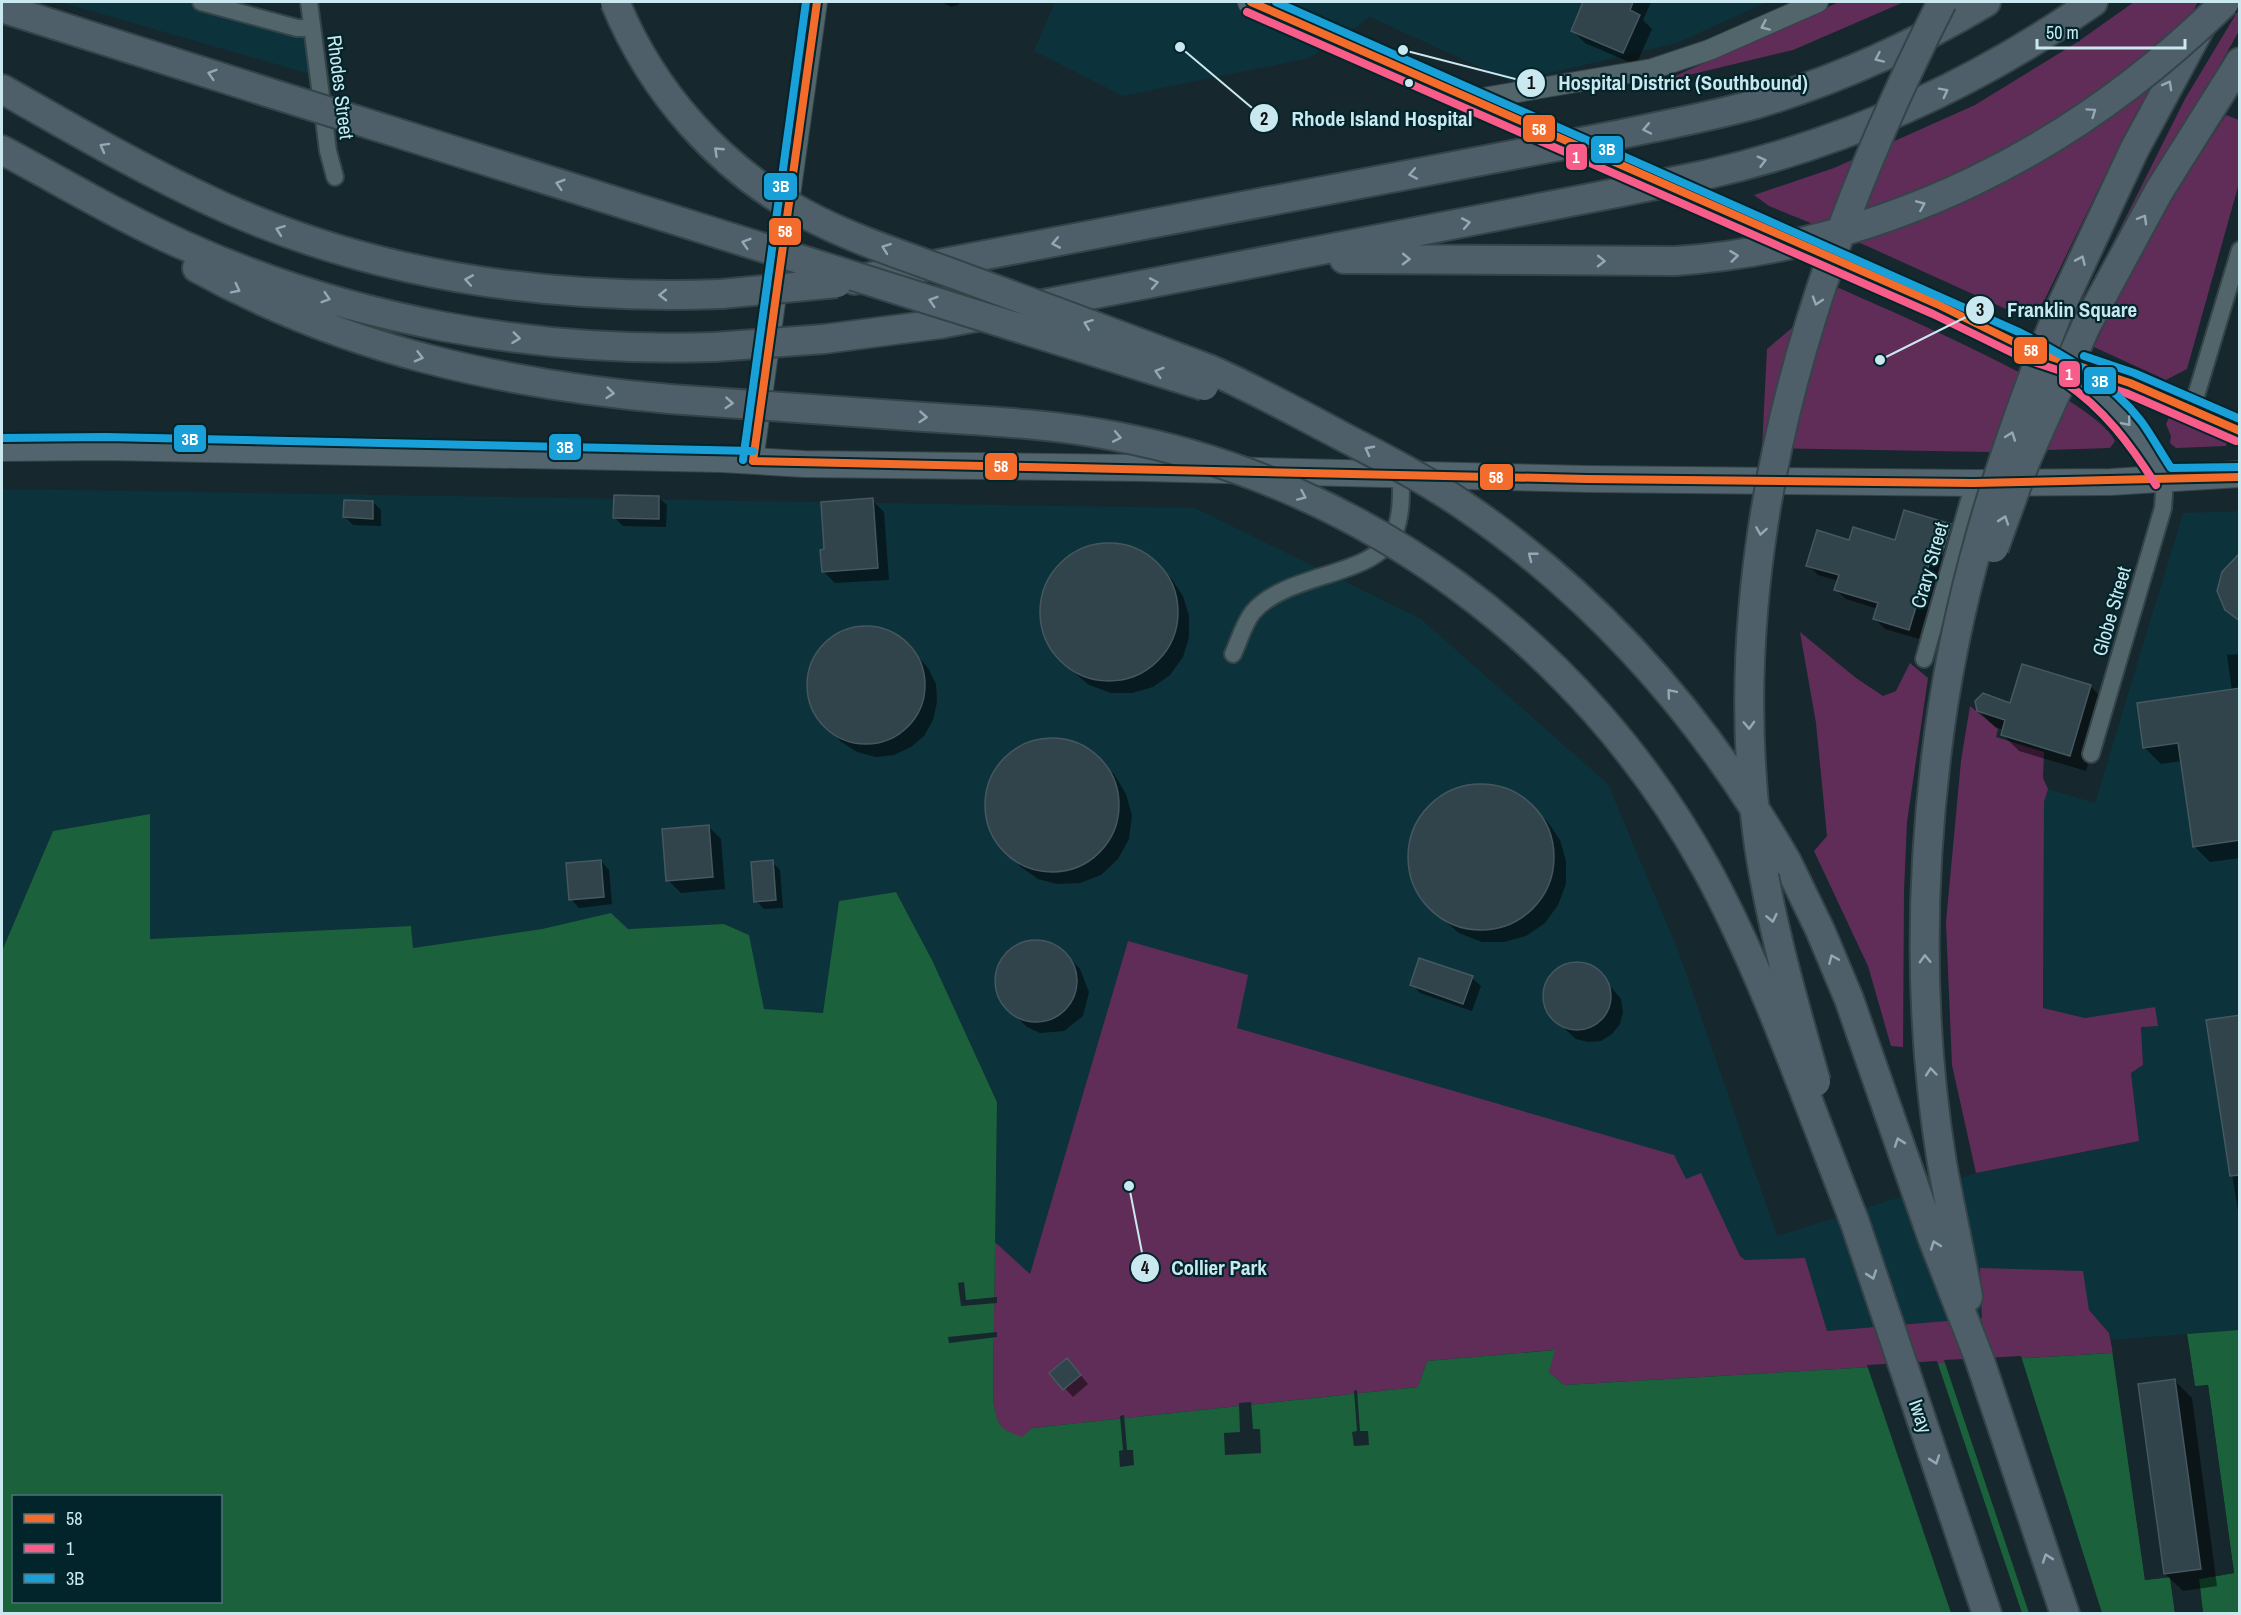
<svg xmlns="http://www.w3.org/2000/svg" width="2241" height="1615" viewBox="0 0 2241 1615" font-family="'Archivo Narrow',sans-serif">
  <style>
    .built { fill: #0c323b }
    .green { fill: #602d58 }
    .water { fill: #1a613c; fill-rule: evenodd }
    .pier { fill: #16282d }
    .shadow { fill: #0007 }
    .building { fill: #32444b; stroke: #46575f; stroke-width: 1.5 }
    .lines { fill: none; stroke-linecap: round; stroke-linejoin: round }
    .minor-casing { stroke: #344448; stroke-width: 20 }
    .tertiary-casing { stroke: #344448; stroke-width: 22 }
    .primary-casing { stroke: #344448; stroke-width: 28 }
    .motorway-casing { stroke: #344448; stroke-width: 32 }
    .minor { stroke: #51656a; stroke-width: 16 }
    .tertiary { stroke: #51656a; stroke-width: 20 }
    .primary { stroke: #52646e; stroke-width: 26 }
    .motorway { stroke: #4f5f6a; stroke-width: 28 }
    .motorway-bridge-casing { stroke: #344448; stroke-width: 32; stroke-linecap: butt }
    .motorway-bridge { stroke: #4f5f6a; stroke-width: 28 }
    .bus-1-casing { stroke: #02242b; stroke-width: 12 }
    .bus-2-casing { stroke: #02242b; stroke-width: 12 }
    .bus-3-casing { stroke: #02242b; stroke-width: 12 }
    .bus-1 { stroke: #f36c2b; stroke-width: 8 }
    .bus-2 { stroke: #f85d89; stroke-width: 8 }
    .bus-3 { stroke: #1aa0d9; stroke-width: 8 }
    .oneway { stroke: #94adb4 }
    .oneway2 { stroke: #93aab4 }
    .oneway3 { stroke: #94adb6 }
    .bus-dot { fill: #cae8f0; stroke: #02242b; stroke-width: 2 }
    .labels { text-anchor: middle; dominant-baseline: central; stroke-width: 4.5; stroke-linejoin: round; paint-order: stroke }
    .street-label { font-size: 20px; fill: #cae8f0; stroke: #02242b }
    .leader { fill: none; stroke: #cae8f0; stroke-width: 2 }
    .callout-dot { fill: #cae8f0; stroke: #02242b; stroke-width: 2 }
    .mark-label { font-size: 18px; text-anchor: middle; font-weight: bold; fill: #111 }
    .callout-label { font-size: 21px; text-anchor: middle; font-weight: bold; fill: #cae8f0; stroke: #02242b; stroke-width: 4.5; stroke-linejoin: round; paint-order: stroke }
    .line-badge { stroke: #02242b; stroke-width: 2 }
    .badge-label { font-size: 16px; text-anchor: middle; font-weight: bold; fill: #fff }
  </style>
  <rect width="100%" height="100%" fill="#16282d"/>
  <path class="built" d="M60,2H197L301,21L310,74Z
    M1055,2H1767L1677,43L1512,82L1370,17L1309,58L1123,96L1034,51Z
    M2,489L1195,508L1421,619L1608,784L1679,953L1777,1236L1976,1173L2139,1141L2131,1073L2143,1065L2141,1027L2155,1008L2085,1018L2043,1008L2044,802L2048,789L2095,803L2183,513L2239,511V1330L2111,1340L2109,1333L2089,1310L1980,1269L1983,1318L1826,1331L1805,1258L1745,1261L1685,1179L1197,1208L1128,941L1030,1274L995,1242L997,1101L932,960L896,892L839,901L824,1013L764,1009L749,935L724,924L628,929L611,914L542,929L413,948L411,926L150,939L149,814L53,831L2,951Z"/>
  <path class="green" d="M1839,2H1904L1793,50L1664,81Z
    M2134,2H2198L2128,128L2044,301L2030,320L1867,246L1769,206L1754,195L1834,168L1975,105L2079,41Z
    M2239,9V31L2112,255L2108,253L2185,99Z
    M2226,115L2239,120V183L2187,369L2166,380L2094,347C2131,266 2177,189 2226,115Z
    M1839,288C1892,312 2093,396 2115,441L2110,448L1989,452L1762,448L1767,349Z
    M2171,413L2228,438L2226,446L2176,448L2170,443L2171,436L2166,424Z
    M1800,632L1856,678L1883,696L1896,691L1910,663L1928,678L1907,822L1904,891L1903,1047L1891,1046L1868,966L1814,851L1827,836L1816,723Z
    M1970,706L1998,729L1996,737L2044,752L2043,778L2048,789L2044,802L2043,1008L2085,1018L2155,1007L2158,1026L2141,1027L2143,1065L2131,1073L2139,1141L1976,1173L1952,1065L1946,922L1961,761Z
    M1128,941L1248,975L1237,1028L1674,1155L1686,1179L1701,1173L1740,1256L1745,1260L1805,1258L1827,1331L1982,1318L1980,1268L2083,1271L2089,1310L2109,1333L2113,1353L1564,1385L1549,1372L1554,1350L1427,1361L1418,1387L1032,1428L1022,1438L1007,1433L996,1422L993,1396L995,1242L1030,1274Z"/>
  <path class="water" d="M150,814V939L411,926L413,948L542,929L611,913L628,929L724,924L749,935L764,1009L823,1013L839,901L896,892L932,960L997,1102L993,1396C996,1421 996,1429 1022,1437L1032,1428L1418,1387L1427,1361L1555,1350L1549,1372L1564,1385L2113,1353L2145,1580L2170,1577L2175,1613H2V951L53,831ZM14,1496H220V1602H14Z
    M2239,1330V1613H2203L2199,1579L2234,1573L2208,1385L2195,1387L2187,1334Z"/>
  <path class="pier" d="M964,1282L966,1300L997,1297V1303L961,1306L958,1283Z
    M997,1332V1337L949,1343L948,1337Z
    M2184,1334H2187L2195,1386L2208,1385L2234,1573L2199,1579L2203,1613L2200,1614L2196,1577L2231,1571L2205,1388H2192Z
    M2112,1350L2115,1353L2148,1577L2172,1575L2178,1614L2175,1613L2170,1577L2145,1580Z
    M2021,1356L2102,1613H2029L1944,1360Z
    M1937,1361L2022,1613H1951L1867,1365Z
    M1357,1390L1360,1431H1368L1369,1445L1354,1446L1352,1432L1357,1431L1354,1391Z
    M1251,1402L1253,1429H1260L1261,1453L1225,1455L1224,1433L1240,1432L1239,1403Z
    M1124,1415L1127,1450H1133L1134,1465L1120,1467L1119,1451L1123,1450L1120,1416Z"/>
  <path class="shadow" d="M942,2H960L958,5L951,7Z
    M1584,2H1651L1643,20L1652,29L1636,65L1585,43L1572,30Z
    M658,497L667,505L666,527L623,526L615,518Z
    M872,500L884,512L889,580L835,583L823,571L826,551Z
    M373,502L381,510V526L353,525L345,517Z
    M1950,525L1960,535L1952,563L1942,560L1919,639L1885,629L1875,619L1878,609L1846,599L1836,590L1839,581L1818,575L1808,565L1850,542H1896Z
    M1120,545L1140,552L1171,578L1183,596L1189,616V637L1183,657L1170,675L1153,687L1132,693H1111L1089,685L1071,670L1058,656L1046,636L1042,613L1045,590L1057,569L1075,554L1097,546Z
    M870,628L887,631L903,640L928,668L936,684L937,702L933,720L924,736L911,747L894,755L876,757L857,752L840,741L815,711L809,692L810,672L818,653L832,639L850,630Z
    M2240,654V858L2210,862L2194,846L2182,761L2161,764L2145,748L2139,705L2232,691L2227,655Z
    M2090,686L2107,703L2086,771L2019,751L2002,734L2004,730L1995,727L1978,710L2011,705Z
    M1061,740L1083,747L1114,774L1126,794L1132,816L1129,839L1118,859L1101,875L1080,883L1057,884L1038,879L1021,867L995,837L988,818L987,797L993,777L1004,760L1021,748L1040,741Z
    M1494,786L1515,794L1547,821L1560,840L1566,861V884L1558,905L1545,923L1526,936L1504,942H1482L1459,933L1440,917L1426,904L1414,882L1410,857L1414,832L1426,811L1446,795L1469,787Z
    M708,826L721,839L725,889L681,893L668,880Z
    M601,861L609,870L612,904L579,908L571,899Z
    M772,862L780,870L783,908L764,909L756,901Z
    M1032,941L1046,942L1067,955L1080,969L1089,992L1083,1016L1064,1031L1040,1033L1027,1027L1003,1004L997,991L996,978L999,964L1007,953L1019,945Z
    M1420,960L1472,978L1481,986L1472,1011L1420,993L1412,984Z
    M1579,964L1591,967L1601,975L1621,999L1623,1012L1620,1024L1612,1034L1601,1041L1588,1042L1576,1039L1553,1018L1546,1007L1545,994L1548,982L1556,972L1566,965Z
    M2240,1017V1224L2208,1021Z
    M1075,1368L1088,1384L1073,1397L1051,1373Z
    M2174,1380L2192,1398L2217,1586L2183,1591L2165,1574Z"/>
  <path class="building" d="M1583,2H1633L1630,10L1640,15L1623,53L1571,31Z
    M614,495L659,496V519L613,518Z
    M873,498L878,568L822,572L820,550L824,549L821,502Z
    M344,500L373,501V519L343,517Z
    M1904,510L1951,524L1942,554L1933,551L1909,630L1873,619L1878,603L1834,590L1839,575L1806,566L1817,530L1849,540L1853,527L1895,540Z
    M1040 612a69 69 0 1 1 138 0a69 69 0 1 1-138 0Z
    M2240,553V621L2225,610L2217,591L2222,572Z
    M807 685a59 59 0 1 1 118 0a59 59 0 1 1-118 0Z
    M2022,664L2091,685L2070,756L2001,735L2005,720L1977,711L1975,701L1983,693L2010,703Z
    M2240,688V840L2193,847L2178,743L2143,748L2137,703Z
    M985 805a67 67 0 1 1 134 0a67 67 0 1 1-134 0Z
    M1408 857a73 73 0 1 1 146 0a73 73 0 1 1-146 0Z
    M709,825L713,877L666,881L662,829Z
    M601,860L604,897L569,900L566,863Z
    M773,860L776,900L754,902L751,862Z
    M995 981a41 41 0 1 1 82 0a41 41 0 1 1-82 0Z
    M1419,958L1473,976L1463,1004L1410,985Z
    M1543 996a34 34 0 1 1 68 0a34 34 0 1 1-68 0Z
    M2240,1015V1175L2230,1176L2206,1020Z
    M1067,1358L1081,1375L1063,1390L1049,1373Z
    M2175,1379L2201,1569L2164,1574L2138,1384Z"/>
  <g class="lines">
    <defs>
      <path id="minor" d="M201,2L297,28H312
        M309,2L328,151L335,177
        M2192,409L2240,250
        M1233,654C1239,641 1244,623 1253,612C1287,572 1375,577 1394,534C1402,515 1401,494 1401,475
        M1924,659L1974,483
        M2091,754L2163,508L2165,479"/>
      <path id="tertiary" d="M1471,100L1652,69L1709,50L1818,2
        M753,461L817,2"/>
      <path id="primary" d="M1251,2L1998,333C2046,358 2100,383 2133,428C2144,444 2154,462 2165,479
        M2067,362L2130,383L2240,431
        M2,448L106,447L721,459L804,464L1142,468L1588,479L1974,483L2111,482L2240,474"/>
      <path id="motorway" d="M2,8L267,92
        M2,89C74,130 146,172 221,206C379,277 550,300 721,294
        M1612,136C1660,126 1709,117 1756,104C1837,80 1914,45 1986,2
        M2,150C62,182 120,217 183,245C349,320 532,353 714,347
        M1705,175C1846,143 1975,85 2093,2
        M1344,259L1675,261
        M197,268C345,350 503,384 670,399
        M854,280L1512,155
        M2058,313L2134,150L2200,28
        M2086,326L2159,191L2240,62
        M824,339L940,324L1616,193
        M1936,758C1920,892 1920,1029 1942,1163C1950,1208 1960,1252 1968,1297
        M1787,862L1820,930L1849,999L1932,1237L1979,1358L2065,1614
        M1854,1220L1987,1614"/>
    </defs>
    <use href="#minor" class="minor-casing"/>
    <use href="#tertiary" class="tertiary-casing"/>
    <use href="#primary" class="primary-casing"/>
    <use href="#motorway" class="motorway-casing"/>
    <use href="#minor" class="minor"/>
    <use href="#tertiary" class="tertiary"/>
    <use href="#primary" class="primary"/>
    <use href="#motorway" class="motorway"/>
    <defs>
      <path id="motorway-bridge" d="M615,2C652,92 719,168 805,214C857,242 915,259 970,280C1050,309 1129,339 1209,369C1252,388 1293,410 1334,432C1377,455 1420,476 1460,503C1598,596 1705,719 1787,862
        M267,92L1204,386
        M1512,155L1612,136
        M1616,193L1705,175
        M1675,261C1887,246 2075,150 2225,2
        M721,294L837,283
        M714,347L824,339
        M670,399C755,405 840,411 924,417C988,421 1052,424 1114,436C1364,483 1583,645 1706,868C1765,976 1808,1104 1854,1220
        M1994,548L2026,460L2086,326
        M1936,758C1954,601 1999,459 2058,313
        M1816,1082C1794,1004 1771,926 1759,846C1718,553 1810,261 1942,2"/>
    </defs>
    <use href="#motorway-bridge" class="motorway-bridge-casing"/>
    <use href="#motorway-bridge" class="motorway-bridge"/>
    <defs>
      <path id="bus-1" d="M1251,2L1937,304L2030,350L2130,383L2240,431
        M753,461L1588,479L1974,483L2240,477
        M753,461L817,2"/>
      <path id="bus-2" d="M1247,12L1933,314L2025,359L2126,393L2236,441
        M2064,382C2104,409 2130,444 2156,485"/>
      <path id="bus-3" d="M1276,2L2021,333C2065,356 2110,381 2141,421C2152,436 2161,453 2171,468L2240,467
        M2084,356L2134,373L2240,419
        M2,438L106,437L753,451
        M743,460L806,2"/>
    </defs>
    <use href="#bus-1" class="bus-1-casing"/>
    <use href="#bus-2" class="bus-2-casing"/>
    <use href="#bus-3" class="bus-3-casing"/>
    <use href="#bus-1" class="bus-1"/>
    <use href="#bus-2" class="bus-2"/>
    <use href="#bus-3" class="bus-3"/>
  </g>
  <defs><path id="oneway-chevron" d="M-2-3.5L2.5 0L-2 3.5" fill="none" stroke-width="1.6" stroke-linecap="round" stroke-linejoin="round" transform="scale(1.5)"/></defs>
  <use class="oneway" href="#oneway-chevron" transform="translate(1765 26) rotate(156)"/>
  <g class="oneway2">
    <use href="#oneway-chevron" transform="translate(1879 58) rotate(156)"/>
    <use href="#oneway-chevron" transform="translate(212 74) rotate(-163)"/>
    <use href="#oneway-chevron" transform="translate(2168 85) rotate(-61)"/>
    <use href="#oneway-chevron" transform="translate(1944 92) rotate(-27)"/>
    <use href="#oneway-chevron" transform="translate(2092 112) rotate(-35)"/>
    <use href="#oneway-chevron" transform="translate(1647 129) rotate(168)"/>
    <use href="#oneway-chevron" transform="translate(104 147) rotate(-151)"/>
    <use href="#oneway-chevron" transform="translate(718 151) rotate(-137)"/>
    <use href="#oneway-chevron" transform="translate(1762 161) rotate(-15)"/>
    <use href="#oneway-chevron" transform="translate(1413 174) rotate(169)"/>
    <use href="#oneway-chevron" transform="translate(560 184) rotate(-163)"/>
    <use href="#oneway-chevron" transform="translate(1921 205) rotate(-23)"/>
    <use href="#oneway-chevron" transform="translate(2143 219) rotate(-60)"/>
    <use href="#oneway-chevron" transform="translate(1466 223) rotate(-11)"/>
    <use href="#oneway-chevron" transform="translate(280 230) rotate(-160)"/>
    <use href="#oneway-chevron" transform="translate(746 243) rotate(-163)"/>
    <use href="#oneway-chevron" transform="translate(1056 243) rotate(169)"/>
    <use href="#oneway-chevron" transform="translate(886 248) rotate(-160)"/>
    <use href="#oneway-chevron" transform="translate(1734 256) rotate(-7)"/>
    <use href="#oneway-chevron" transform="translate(1406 259) rotate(1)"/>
    <use href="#oneway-chevron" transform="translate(2081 260) rotate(-66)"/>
    <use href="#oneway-chevron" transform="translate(1601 261) rotate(1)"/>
    <use href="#oneway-chevron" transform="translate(469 280) rotate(-170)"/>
    <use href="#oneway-chevron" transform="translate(1154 283) rotate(-11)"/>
    <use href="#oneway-chevron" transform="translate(236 289) rotate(27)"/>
    <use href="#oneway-chevron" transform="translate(663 295) rotate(179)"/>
    <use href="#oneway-chevron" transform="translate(326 298) rotate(17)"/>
    <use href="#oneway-chevron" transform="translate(933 301) rotate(-163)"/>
    <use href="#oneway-chevron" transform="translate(1817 301) rotate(108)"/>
    <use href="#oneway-chevron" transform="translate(1088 324) rotate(-159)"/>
    <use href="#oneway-chevron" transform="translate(516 338) rotate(7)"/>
    <use href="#oneway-chevron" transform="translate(419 357) rotate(15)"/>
    <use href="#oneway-chevron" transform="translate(1159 372) rotate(-163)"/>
    <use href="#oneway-chevron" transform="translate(610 393) rotate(6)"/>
    <use href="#oneway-chevron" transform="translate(729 403) rotate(4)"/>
    <use href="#oneway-chevron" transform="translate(923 417) rotate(4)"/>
    <use href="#oneway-chevron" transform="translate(2011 436) rotate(-70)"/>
    <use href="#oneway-chevron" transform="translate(1117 437) rotate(11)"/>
    <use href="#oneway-chevron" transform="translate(1369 450) rotate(-152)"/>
    <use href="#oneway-chevron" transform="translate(1302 496) rotate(24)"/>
    <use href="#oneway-chevron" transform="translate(2004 520) rotate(-71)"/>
    <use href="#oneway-chevron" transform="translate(1761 531) rotate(99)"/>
    <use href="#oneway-chevron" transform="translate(1532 556) rotate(-142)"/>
    <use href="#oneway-chevron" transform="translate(1671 693) rotate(-130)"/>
    <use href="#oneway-chevron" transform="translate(1749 725) rotate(88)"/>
    <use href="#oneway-chevron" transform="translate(1772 918) rotate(78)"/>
    <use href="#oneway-chevron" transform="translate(1833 959) rotate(-113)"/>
    <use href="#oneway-chevron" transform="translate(1925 959) rotate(-92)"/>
    <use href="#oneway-chevron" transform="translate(1931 1072) rotate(-95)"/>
    <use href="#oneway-chevron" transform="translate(1899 1142) rotate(-109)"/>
    <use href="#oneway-chevron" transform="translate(1935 1245) rotate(-110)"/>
    <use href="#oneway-chevron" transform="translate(1872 1275) rotate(71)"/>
    <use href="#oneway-chevron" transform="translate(1935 1460) rotate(71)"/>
    <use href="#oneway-chevron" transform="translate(2047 1558) rotate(-109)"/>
  </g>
  <use class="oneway3" href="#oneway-chevron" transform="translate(2127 422) rotate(50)"/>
  <circle class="bus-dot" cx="1409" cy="83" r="5"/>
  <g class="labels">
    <g class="street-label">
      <text transform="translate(341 87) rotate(83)">Rhodes Street</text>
      <text transform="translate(1929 565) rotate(-74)">Crary Street</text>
      <text transform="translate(2111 611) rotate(-74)">Globe Street</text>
      <text transform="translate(1921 1416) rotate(71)">Iway</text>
    </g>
  </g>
  <path class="leader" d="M1403 50L1531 83M1180 47L1264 118M1880 360L1980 310M1129 1186L1145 1268"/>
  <g class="callout-dot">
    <circle cx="1403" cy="50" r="6"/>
    <circle cx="1180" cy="47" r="6"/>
    <circle cx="1880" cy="360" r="6"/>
    <circle cx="1129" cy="1186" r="6"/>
    <circle cx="1531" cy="83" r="15"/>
    <circle cx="1264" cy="118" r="15"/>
    <circle cx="1980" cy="310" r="15"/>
    <circle cx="1145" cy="1268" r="15"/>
  </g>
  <g class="mark-label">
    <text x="1531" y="89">1</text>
    <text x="1264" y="125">2</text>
    <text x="1980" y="316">3</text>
    <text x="1145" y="1274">4</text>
  </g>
  <g class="callout-label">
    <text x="1683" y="90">Hospital District (Southbound)</text>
    <text x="1382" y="126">Rhode Island Hospital</text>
    <text x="2072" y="317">Franklin Square</text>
    <text x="1219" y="1275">Collier Park</text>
  </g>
  <g class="line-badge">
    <rect x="1522" y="114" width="34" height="29" rx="6" fill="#f36c2b"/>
    <rect x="1590" y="135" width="34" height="29" rx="6" fill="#1aa0d9"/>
    <rect x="1565" y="143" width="23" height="28" rx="6" fill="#f85d89"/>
    <rect x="763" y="172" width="35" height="29" rx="6" fill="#1aa0d9"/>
    <rect x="768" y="217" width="34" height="29" rx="6" fill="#f36c2b"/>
    <rect x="2013" y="336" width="35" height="29" rx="6" fill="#f36c2b"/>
    <rect x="2058" y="360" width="23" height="28" rx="6" fill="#f85d89"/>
    <rect x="2083" y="366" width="34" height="29" rx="6" fill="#1aa0d9"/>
    <rect x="173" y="424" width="34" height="29" rx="6" fill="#1aa0d9"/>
    <rect x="548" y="433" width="34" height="28" rx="6" fill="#1aa0d9"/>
    <rect x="984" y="452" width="34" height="29" rx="6" fill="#f36c2b"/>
    <rect x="1479" y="463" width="35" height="28" rx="6" fill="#f36c2b"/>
  </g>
  <g class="badge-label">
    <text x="1539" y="135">58</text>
    <text x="1607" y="155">3B</text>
    <text x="1576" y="163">1</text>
    <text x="781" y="192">3B</text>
    <text x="785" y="237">58</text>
    <text x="2031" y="356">58</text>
    <text x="2069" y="380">1</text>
    <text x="2100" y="387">3B</text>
    <text x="190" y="445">3B</text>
    <text x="565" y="453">3B</text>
    <text x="1001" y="472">58</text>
    <text x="1496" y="483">58</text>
  </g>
  <rect width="2241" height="1615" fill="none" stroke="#cae8f0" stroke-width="6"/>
  <rect x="12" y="1495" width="210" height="108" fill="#02242b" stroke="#52727a" stroke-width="1.5"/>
  <rect x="24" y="1514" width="30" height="9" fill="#f36c2b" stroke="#52727a" stroke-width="1.5"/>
  <text x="66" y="1525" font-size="18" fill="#cae8f0">58</text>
  <rect x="24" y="1544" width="30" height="9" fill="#f85d89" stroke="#52727a" stroke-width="1.5"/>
  <text x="66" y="1555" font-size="18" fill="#cae8f0">1</text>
  <rect x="24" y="1574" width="30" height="9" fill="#1aa0d9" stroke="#52727a" stroke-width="1.5"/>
  <text x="66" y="1585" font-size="18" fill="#cae8f0">3B</text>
  <path d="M2037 39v9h148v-9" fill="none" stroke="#cae8f0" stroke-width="3"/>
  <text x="2046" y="39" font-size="18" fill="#cae8f0" stroke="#02242b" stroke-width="4.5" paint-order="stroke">50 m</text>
</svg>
